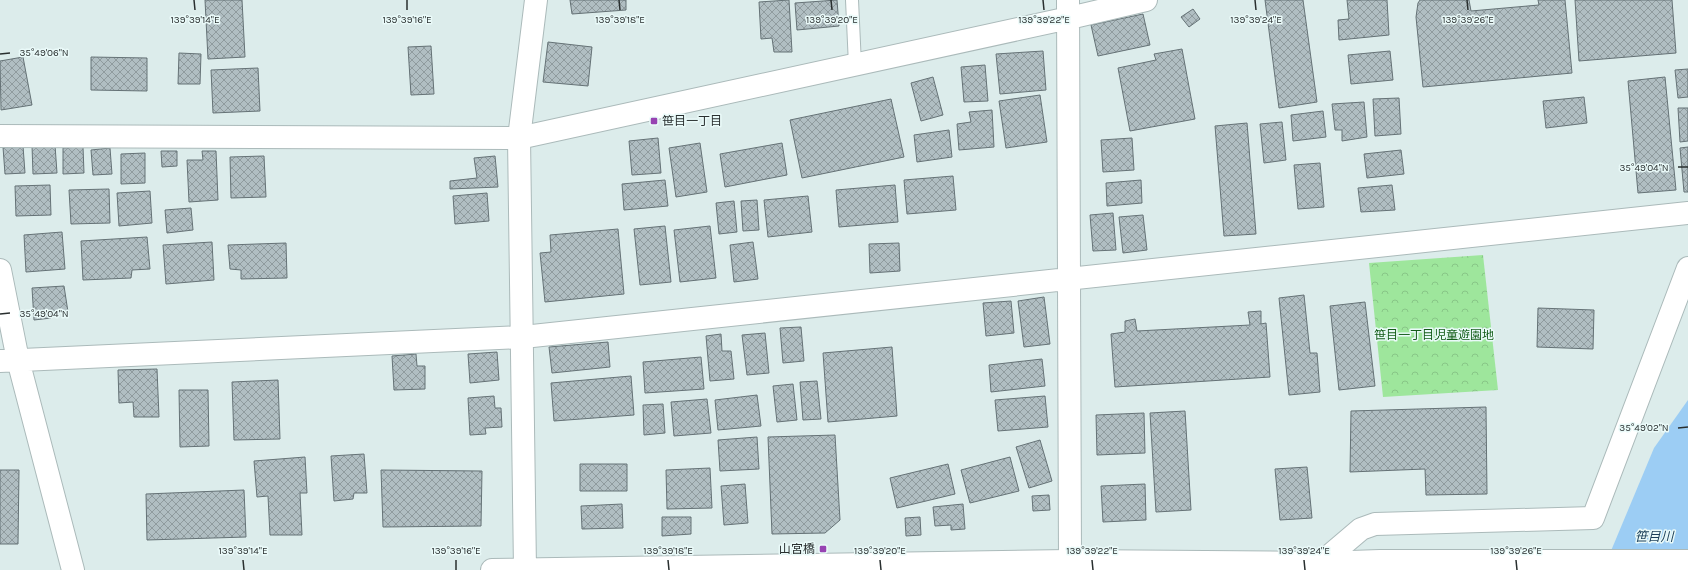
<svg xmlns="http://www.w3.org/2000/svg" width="1688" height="570" viewBox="0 0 1688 570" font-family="Karla,'Noto Sans JP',sans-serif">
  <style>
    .park { fill: url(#park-crowns) }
    .water { fill: #9ccdf4 }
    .building { fill: url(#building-cross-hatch); stroke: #657276 }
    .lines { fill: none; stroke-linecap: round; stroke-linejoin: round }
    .service-casing { stroke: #abbaba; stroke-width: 14 }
    .minor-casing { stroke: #abbaba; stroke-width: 24 }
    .tertiary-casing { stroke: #abbaba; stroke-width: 24 }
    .service { stroke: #fff; stroke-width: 12 }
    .minor { stroke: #fff; stroke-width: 22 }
    .tertiary { stroke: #fff; stroke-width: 22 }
    .ticks { fill: none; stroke: #292f2f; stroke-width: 1.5 }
    .poi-dot { fill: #9743b2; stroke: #eafaf9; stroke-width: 1.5 }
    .labels { text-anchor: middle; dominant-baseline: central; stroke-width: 3; stroke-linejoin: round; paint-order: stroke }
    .poi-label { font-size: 12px; fill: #292f2f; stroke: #eafaf9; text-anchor: start }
    .park-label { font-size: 12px; fill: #135d18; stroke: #eafaf9 }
    .water-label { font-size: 13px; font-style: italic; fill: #1a3e58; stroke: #eafaf9 }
    .ticks-label { font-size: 10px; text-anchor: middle; fill: #292f2f; stroke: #eafaf9; stroke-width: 3; stroke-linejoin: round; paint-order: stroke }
  </style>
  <defs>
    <pattern id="park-crowns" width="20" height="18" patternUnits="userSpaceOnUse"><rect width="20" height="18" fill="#9ee69c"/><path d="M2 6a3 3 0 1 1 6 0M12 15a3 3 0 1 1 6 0" fill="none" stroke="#88c687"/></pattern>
    <pattern id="building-cross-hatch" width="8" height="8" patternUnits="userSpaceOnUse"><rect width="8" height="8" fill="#b0bec2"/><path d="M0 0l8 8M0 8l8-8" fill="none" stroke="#8f9b9e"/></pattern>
  </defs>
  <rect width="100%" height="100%" fill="#dceceb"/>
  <path class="park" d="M1483,255L1498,390L1383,397L1369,263Z"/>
  <path class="water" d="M1688,400V570H1603L1654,448Z"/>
  <path class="building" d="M205,0H242L245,57L208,59Z
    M570,0H626V10L572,14Z
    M789,0L792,52H774L772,38L761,39L759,2Z
    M837,0L839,26L797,30L795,3Z
    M1265,0H1303L1317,102L1279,108Z
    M1347,0H1387L1389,35L1339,40L1338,20L1349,19Z
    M1420,0H1469L1471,11L1539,5L1538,0H1565L1572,73L1423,87L1416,17L1418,3Z
    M1575,0H1672L1676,53L1579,61Z
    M1193,9L1200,19L1189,27L1181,17Z
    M1143,14L1150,45L1098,56L1091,25Z
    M548,42L592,47L588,86L543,82Z
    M431,46L434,94L411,95L408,47Z
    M1182,49L1195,119L1130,131L1118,68L1156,60L1154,54Z
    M1043,51L1046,90L1000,94L996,54Z
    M1390,51L1393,80L1351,84L1348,55Z
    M179,53L201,54L200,84H178Z
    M23,57L32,105L1,110L0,61Z
    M91,57L147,58V91L91,90Z
    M985,65L988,101L964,102L961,67Z
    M258,68L260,111L213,113L211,70Z
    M1688,69V97L1678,98L1675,70Z
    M933,77L943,115L921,121L911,83Z
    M1665,77L1676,190L1638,193L1628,81Z
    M1040,95L1047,142L1006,148L999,101Z
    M1584,97L1587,123L1546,128L1543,101Z
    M1399,98L1401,134L1375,136L1373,99Z
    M891,99L904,157L802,178L790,120Z
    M1364,102L1367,137L1342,141V130H1335L1332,104Z
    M1678,108H1688V141L1680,142Z
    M992,110L994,147L959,150L957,124L971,122L969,112Z
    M1323,111L1326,137L1293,141L1291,115Z
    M1282,122L1286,160L1264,163L1260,124Z
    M1247,123L1256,234L1224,236L1215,126Z
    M949,130L952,157L917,162L914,135Z
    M658,138L661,173L632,175L629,141Z
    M1132,138L1134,170L1103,172L1101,140Z
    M700,143L707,192L676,197L669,148Z
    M782,143L787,175L725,187L720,154Z
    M55,145L57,173L33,174L32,146Z
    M23,146L25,173L5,174L3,147Z
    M83,147L84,173L63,174V148Z
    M1688,147V192H1684L1680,148Z
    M110,148L112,174L93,175L91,150Z
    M1401,150L1404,174L1367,178L1364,154Z
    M161,151H177V166L162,167Z
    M202,151H216L218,200L189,202L187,160H203Z
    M145,153V183L121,184V154Z
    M264,156L266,197L231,198L230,157Z
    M495,156L498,187L450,189V181L477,178L474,158Z
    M1320,163L1324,207L1298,209L1294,165Z
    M953,176L956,210L907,214L904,180Z
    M665,180L668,206L624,210L622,184Z
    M1141,180L1142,203L1107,206L1106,183Z
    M50,185L51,215L16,216L15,186Z
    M895,185L898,222L839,227L836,190Z
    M1392,185L1395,210L1361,212L1358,188Z
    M109,189L110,223L71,224L69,190Z
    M150,191L152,223L119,226L117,193Z
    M487,193L489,221L455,224L453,196Z
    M808,196L812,232L768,237L764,200Z
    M757,200L759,230L743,231L741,201Z
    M734,201L737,232L719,234L716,203Z
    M191,208L193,230L167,233L165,210Z
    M1113,213L1116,250L1093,251L1090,215Z
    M1143,215L1147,250L1123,253L1119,217Z
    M665,226L671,282L640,285L634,229Z
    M710,226L716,278L680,282L674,230Z
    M618,229L624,294L545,302L540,253L551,252L550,235Z
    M62,232L65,269L26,272L24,235Z
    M147,237L150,269L132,270L131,278L83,280L81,241Z
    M212,242L214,280L166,284L163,245Z
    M753,242L758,279L734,282L730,245Z
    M286,243L287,278L241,279V270L230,269L228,245Z
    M899,243L900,271L870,273L869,244Z
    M64,286L68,312L51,313V318L34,320L32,288Z
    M1304,295L1310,353H1317L1320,392L1289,395L1279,298Z
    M1044,297L1050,344L1024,347L1018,301Z
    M1011,301L1014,333L986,336L983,303Z
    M1365,302L1375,386L1339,390L1330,306Z
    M1538,308L1594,310L1593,349L1537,347Z
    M1261,311V324L1266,323L1270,377L1115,387L1111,334L1125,332V321L1135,319L1137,331L1250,325L1248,312Z
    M801,327L804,361L783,363L780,328Z
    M765,333L769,373L747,375L742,335Z
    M721,334L722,351H731L734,379L710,381L706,336Z
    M608,342L610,367L552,373L549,347Z
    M892,347L897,416L828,422L823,353Z
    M497,352L499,380L470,383L468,354Z
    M416,354L417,366H425V389L394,390L392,356Z
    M701,357L704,389L645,393L643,362Z
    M1042,359L1045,386L991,392L989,365Z
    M157,369L159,417H134L133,402L119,403L118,370Z
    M631,376L634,415L554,421L551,383Z
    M278,380L280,439L234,440L232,382Z
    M817,381L821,419L803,420L800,382Z
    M793,384L797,420L777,422L773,386Z
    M179,390H208L209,446L180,447Z
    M757,395L761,426L718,430L715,400Z
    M494,396L495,408H501L502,427L485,428L486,434L470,435L468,398Z
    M1045,396L1048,427L998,431L995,400Z
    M707,399L711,433L674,436L671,402Z
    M663,404L665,433L644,435L643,405Z
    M1486,407L1487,494L1426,495L1425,469L1350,472L1351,411Z
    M1185,411L1191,510L1156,512L1150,413Z
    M1144,413L1145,453L1097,455L1096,415Z
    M835,435L840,520L825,533L772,534L768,437Z
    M757,437L759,469L720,471L718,440Z
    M1040,440L1052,481L1029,488L1016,447Z
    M364,454L367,493H354L353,499L334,501L331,456Z
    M305,457L307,493H300L302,535H270L268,496L257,497L254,461Z
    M1010,457L1019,491L970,503L961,470Z
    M580,464H627V491H580Z
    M948,464L955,494L897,508L890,478Z
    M1307,467L1312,518L1280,520L1275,469Z
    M710,468L712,508L667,509L666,470Z
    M0,470H19L18,544H0Z
    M381,470L482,471L481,526L383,527Z
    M745,484L748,523L724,525L721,486Z
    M1145,484L1146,520L1103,522L1101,486Z
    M244,490L246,537L147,540L146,494Z
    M1049,495L1050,510L1033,511L1032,496Z
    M622,504L623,528L582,529L581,506Z
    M963,504L965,529L951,530V525L935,526L933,507Z
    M662,517H691V534L662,536Z
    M920,517L921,535L906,536L905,518Z"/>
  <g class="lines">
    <defs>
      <path id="service" d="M852,0L855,65"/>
      <path id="minor" d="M1068,0L1070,561L1069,570
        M0,136L519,138L1078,16L1146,0
        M0,270L18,360L73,570
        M0,361L523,337L1688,213
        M1327,570L1321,563L1361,529L1375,524L1593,518L1688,268"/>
      <path id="tertiary" d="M492,570L1070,561L1321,563L1380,561H1688
        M525,570L519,138L536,0"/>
    </defs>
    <use href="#service" class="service-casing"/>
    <use href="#minor" class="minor-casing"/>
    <use href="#tertiary" class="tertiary-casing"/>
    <use href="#service" class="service"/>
    <use href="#minor" class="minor"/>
    <use href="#tertiary" class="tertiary"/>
  </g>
  <path class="ticks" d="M194,0L195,10M407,0V10M619,0L620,10M831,0L832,10M1043,0L1044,10M1255,0L1256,10M1467,0L1468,10M0,54L10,53M1678,167H1688M0,314L10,313M1678,428L1688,427M243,560L244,570M456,560V570M668,560L669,570M880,560L881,570M1092,560L1093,570M1304,560L1305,570M1516,560L1517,570"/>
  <g class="poi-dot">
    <rect x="650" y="117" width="8" height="8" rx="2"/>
    <rect x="819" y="545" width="8" height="8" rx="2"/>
  </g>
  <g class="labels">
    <g class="poi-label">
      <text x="662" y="121">笹目一丁目</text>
      <text x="815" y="549" text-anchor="end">山宮橋</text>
    </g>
    <g class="park-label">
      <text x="1434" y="335">笹目一丁目児童遊園地</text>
    </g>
    <g class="water-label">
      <text x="1654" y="536">笹目川</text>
    </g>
  </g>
  <g class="ticks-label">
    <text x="195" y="23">139°39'14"E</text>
    <text x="832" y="23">139°39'20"E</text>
    <text x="1468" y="23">139°39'26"E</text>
    <text x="407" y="23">139°39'16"E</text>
    <text x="620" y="23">139°39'18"E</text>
    <text x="1044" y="23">139°39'22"E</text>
    <text x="1256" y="23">139°39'24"E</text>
    <text x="44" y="56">35°49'06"N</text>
    <text x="1644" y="171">35°49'04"N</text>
    <text x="44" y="317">35°49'04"N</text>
    <text x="1644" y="431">35°49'02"N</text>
    <text x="243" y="554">139°39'14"E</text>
    <text x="456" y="554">139°39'16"E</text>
    <text x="668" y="554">139°39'18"E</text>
    <text x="880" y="554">139°39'20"E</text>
    <text x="1092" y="554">139°39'22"E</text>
    <text x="1304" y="554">139°39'24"E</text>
    <text x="1516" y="554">139°39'26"E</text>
  </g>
</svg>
